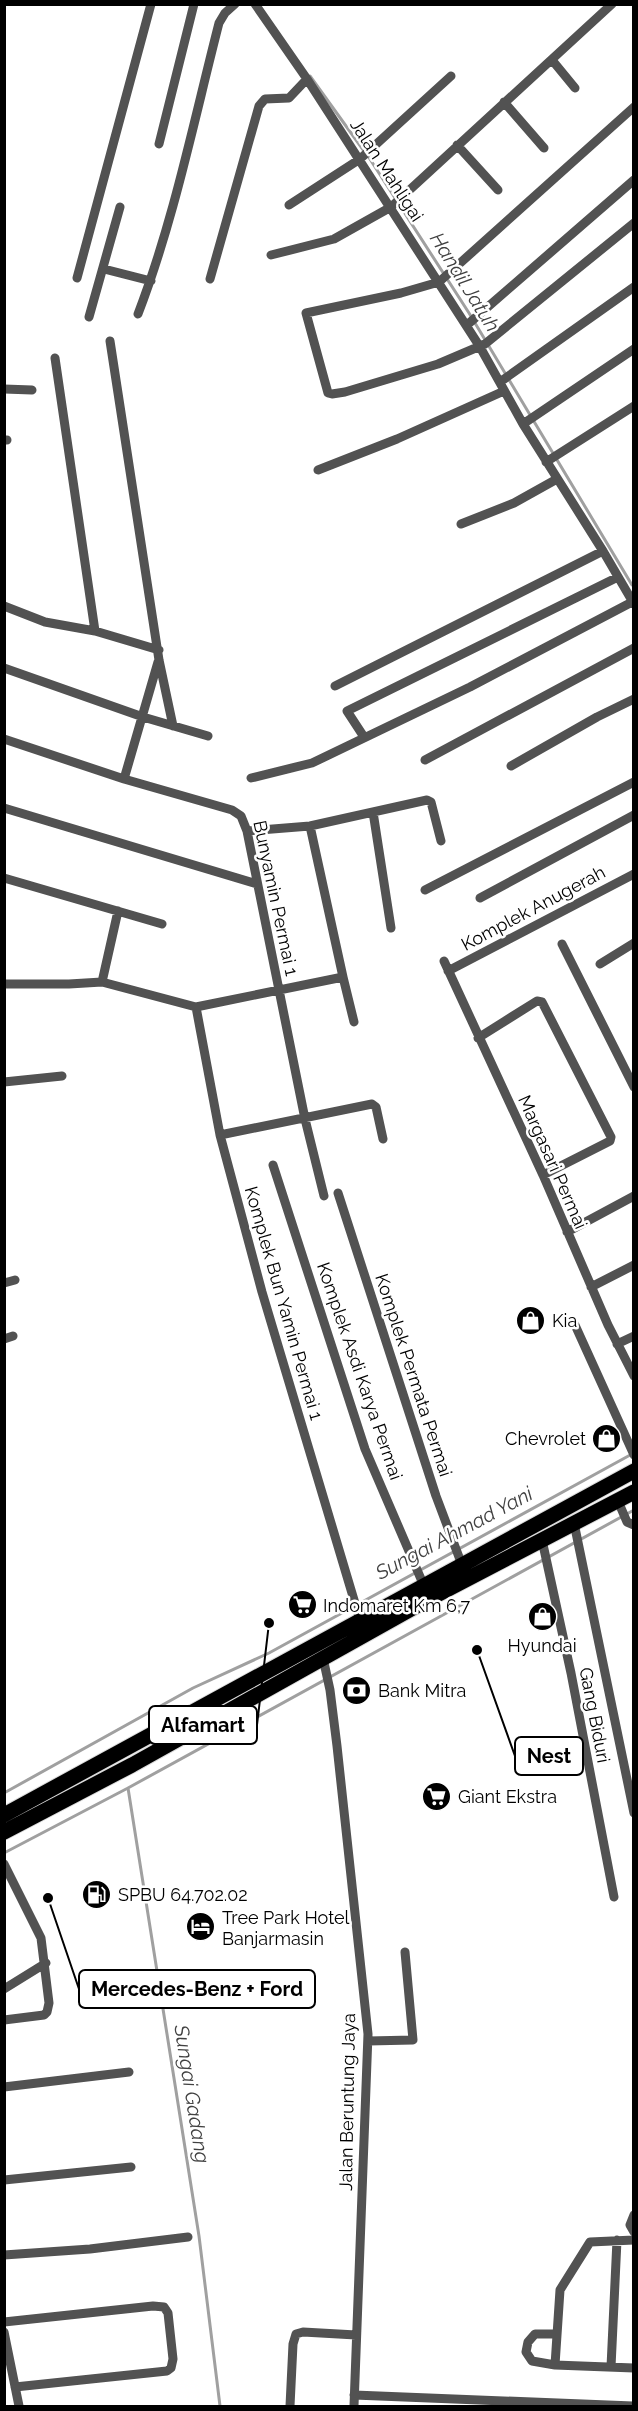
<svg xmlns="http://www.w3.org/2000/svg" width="638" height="2411" viewBox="0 0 638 2411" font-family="Raleway,sans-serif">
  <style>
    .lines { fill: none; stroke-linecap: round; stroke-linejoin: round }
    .stream { stroke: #a0a0a0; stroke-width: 3 }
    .trunk-casing { stroke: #dbdbdb; stroke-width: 17 }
    .minor { stroke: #525252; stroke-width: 9 }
    .trunk { stroke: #000; stroke-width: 15 }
    .labels { text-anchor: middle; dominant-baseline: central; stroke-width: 5; stroke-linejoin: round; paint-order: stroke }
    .street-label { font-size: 18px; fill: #000; stroke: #fff }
    .poi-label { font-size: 18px; fill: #000; stroke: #fff; text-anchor: start }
    .water-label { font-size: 20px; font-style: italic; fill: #414141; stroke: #fff }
    .leader { fill: none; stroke: #000; stroke-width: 2 }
    .callout-dot { fill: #000; stroke: #fff; stroke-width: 2 }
    .callout { fill: #fff; stroke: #000; stroke-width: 2 }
    .callout-label { font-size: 20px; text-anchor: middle; font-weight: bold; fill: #000 }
  </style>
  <rect width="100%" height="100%" fill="#fff"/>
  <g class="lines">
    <path class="stream" d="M310,76L364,151
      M368,156L469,313L632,585
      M128,1788L199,2236L220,2406
      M4,1793L193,1688L269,1653L632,1454
      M4,1853L128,1788L634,1510"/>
    <defs>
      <path id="trunk" d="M4,1815L634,1471
        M4,1832L132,1765L429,1599L634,1492"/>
    </defs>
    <use href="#trunk" class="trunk-casing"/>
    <path class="minor" d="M255,4L307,79L480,347L523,424L603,551L634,604
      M552,60L575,88
      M504,102L544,148
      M634,107L439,282L401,293L306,313L328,393L332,394L345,392L438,364L485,344L634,223
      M159,144L194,4
      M457,145L498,190
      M289,205L360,159L451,76
      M271,255L334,239L391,207L612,4
      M104,269L151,281
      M77,278L151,4
      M210,279L259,106L265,99L289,98L307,79
      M138,314C174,220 194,120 219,23L225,13L235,4
      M89,317L120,207
      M467,325L634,180
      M110,341L159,660L173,726
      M55,358L95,631
      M500,382L634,287
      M4,389L32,390
      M523,424L634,349
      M4,440H7
      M546,462L634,406
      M318,470L397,439L504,391
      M461,524L514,503L557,479
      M4,606L45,622L95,631L159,650
      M4,668L143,717L208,736
      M335,686L603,551
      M364,737L347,711L618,577
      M4,739L124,779L232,810L241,816L247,831L305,1119L324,1196
      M425,760L634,648
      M511,766L597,717L634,699
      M251,778L312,763L470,687L634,601
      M124,779L158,662
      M4,808L257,884
      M373,812L391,928
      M247,831L310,826L427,800L431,802L441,841
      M4,878L162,924
      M425,890L634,782
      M480,898L634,815
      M118,911L102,982L196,1007L220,1135L262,1292L360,1620
      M562,944L634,1087
      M444,961L543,1175L608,1325L634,1376
      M600,964L634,943
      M448,971L634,874
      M343,977L354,1022
      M4,984H69L102,982
      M196,1007L343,977L310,826
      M478,1038L537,1001L542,1002L611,1137L610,1141L543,1175
      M4,1082L62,1076
      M220,1135L372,1104L376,1107L383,1139
      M273,1165L365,1449L424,1586
      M338,1193L436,1496L462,1565
      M567,1232L634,1196
      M4,1283L15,1280
      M591,1287L634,1265
      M575,1325L634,1455
      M4,1339L13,1336
      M617,1344L634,1336
      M618,1501L627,1522L634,1525
      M574,1523L634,1813
      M542,1540L571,1673L614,1897
      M323,1658L330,1690L337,1746L368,2034L354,2406
      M4,1864L41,1938L49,2003L47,2012L44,2015L4,2020
      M4,1989L46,1963
      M368,2041L413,2040L405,1952
      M4,2087L129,2072
      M4,2180L131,2167
      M634,2215L630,2225L634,2232
      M634,2240L590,2242L560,2290L555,2365L634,2368
      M4,2255L90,2249L188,2237
      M4,2322L153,2306L164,2307L168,2313L173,2359L171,2368L167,2371L15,2387
      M4,2332L19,2406
      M555,2365L532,2361L526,2352L528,2342L535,2334H557
      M611,2367L617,2240
      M354,2395L633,2406
      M290,2406L293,2344L296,2334L303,2332L356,2335"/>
    <use href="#trunk" class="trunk"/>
  </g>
  <defs>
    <symbol id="shop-disc" viewBox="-11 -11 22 22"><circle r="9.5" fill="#000" stroke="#fff"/><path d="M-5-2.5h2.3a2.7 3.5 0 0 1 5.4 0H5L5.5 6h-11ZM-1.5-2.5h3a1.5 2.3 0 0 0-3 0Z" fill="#fff"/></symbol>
    <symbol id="supermarket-disc" viewBox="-11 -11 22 22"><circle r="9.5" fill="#000" stroke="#fff"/><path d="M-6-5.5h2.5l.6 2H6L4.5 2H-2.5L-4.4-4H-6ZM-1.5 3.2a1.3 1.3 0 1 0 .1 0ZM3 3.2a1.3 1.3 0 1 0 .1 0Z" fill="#fff"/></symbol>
    <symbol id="bank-disc" viewBox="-11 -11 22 22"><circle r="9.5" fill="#000" stroke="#fff"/><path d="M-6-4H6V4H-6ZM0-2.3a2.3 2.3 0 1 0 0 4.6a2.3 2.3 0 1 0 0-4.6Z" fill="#fff"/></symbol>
    <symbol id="fuel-disc" viewBox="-11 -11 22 22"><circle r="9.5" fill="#000" stroke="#fff"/><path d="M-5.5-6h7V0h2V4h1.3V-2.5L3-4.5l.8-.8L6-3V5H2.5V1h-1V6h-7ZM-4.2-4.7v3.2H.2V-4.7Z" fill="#fff"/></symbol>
    <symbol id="hotel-disc" viewBox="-11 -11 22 22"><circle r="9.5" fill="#000" stroke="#fff"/><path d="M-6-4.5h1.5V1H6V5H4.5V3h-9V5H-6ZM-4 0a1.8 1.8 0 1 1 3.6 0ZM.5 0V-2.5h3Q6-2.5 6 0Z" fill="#fff"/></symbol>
  </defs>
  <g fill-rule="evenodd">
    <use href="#shop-disc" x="514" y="1304" width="33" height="33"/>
    <use href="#shop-disc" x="590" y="1422" width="33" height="33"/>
    <use href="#supermarket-disc" x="286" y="1588" width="33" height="33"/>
    <use href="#shop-disc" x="526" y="1600" width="33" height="33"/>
    <use href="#bank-disc" x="340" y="1674" width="33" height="33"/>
    <use href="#supermarket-disc" x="420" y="1780" width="33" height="33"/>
    <use href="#fuel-disc" x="80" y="1878" width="33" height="33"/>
    <use href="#hotel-disc" x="184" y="1910" width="33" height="33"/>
  </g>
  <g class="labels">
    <g class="street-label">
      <text transform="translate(387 170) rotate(57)">Jalan Mahligai</text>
      <text transform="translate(276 898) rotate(78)">Bunyamin Permai 1</text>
      <text transform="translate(533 908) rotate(-28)">Komplek Anugerah</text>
      <text transform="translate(553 1162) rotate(66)">Margasari Permai</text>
      <text transform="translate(284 1303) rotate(74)">Komplek Bun Yamin Permai 1</text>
      <text transform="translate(360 1371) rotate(71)">Komplek Asdi Karya Permai</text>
      <text transform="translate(414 1375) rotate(72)">Komplek Permata Permai</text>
      <text transform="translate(595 1715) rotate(79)">Gang Biduri</text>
      <text transform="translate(347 2102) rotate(-89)">Jalan Beruntung Jaya</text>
    </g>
    <g class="poi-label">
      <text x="552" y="1320">Kia</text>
      <text x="586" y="1438" text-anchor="end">Chevrolet</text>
      <text x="323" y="1605">Indomaret Km 6,7</text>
      <text x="542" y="1645" text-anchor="middle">Hyundai</text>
      <text x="378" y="1690">Bank Mitra</text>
      <text x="458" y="1796">Giant Ekstra</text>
      <text x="118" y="1894">SPBU 64.702.02</text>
      <text x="222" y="1917">Tree Park Hotel<tspan x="222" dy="21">Banjarmasin</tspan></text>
    </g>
    <g class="water-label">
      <text transform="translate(465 282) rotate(58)">Handil Jatuh</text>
      <text transform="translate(454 1533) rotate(-28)">Sungai Ahmad Yani</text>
      <text transform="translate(192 2094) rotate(81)">Sungai Gadang</text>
    </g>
  </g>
  <path class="leader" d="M269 1623L257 1725M477 1650L515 1756M48 1898L79 1989"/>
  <g class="callout-dot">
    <circle cx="269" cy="1623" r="6"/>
    <circle cx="477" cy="1650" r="6"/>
    <circle cx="48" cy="1898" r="6"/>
  </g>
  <g class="callout">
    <rect x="149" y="1706" width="108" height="38" rx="6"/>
    <rect x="515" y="1737" width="68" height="38" rx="6"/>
    <rect x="79" y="1970" width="236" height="38" rx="6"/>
  </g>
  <g class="callout-label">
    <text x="203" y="1732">Alfamart</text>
    <text x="549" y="1763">Nest</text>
    <text x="197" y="1996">Mercedes-Benz + Ford</text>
  </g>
  <rect width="638" height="2411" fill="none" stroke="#000000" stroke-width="12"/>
</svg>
